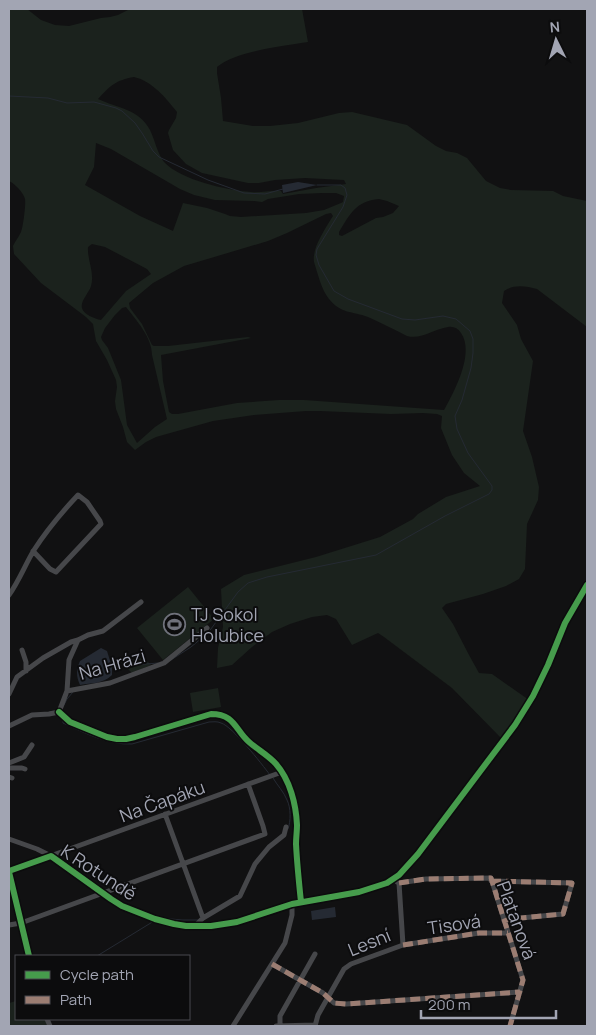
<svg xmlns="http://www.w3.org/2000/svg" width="596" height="1035" viewBox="0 0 596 1035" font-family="Manrope,sans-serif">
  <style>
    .green { fill: #1b221d; fill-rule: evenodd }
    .water { fill: #252a33 }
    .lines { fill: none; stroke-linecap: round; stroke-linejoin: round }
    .stream { stroke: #252a33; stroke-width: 1 }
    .minor { stroke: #46474a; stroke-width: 5 }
    .quiet { stroke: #9b7d72; stroke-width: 5; stroke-dasharray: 10 5; stroke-linecap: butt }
    .cycleway-casing { stroke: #0c0c0d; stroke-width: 9 }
    .cycleway { stroke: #469c4c; stroke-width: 6 }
    .labels { text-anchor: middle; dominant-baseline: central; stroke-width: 4; stroke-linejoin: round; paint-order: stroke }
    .poi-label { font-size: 18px; fill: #a2a5b3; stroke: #0c0c0d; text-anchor: start }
    .street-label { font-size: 18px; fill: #a2a5b3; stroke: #0c0c0d }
  </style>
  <rect width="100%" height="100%" fill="#111112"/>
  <path class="green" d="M9,9H27L41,20L55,25L69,26L101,18L110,17L118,15L130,9H302L308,42C284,46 235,51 217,67V73L221,98L223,121L253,126H270L298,123L339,113L352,112L407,125L436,146L446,151L457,153L467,158L486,181L500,188L511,190L553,191L563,196L587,201V327L537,289C526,286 514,284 504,291L502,303L517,325L521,339L533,361L523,431L532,457L539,487L538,500L527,524L525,569L519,579L506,586L483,594L446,604L442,608L453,624L469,655L479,673L492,674L529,700L511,727L502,739L452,688L384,637L378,633L352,645L336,619L327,615L312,617L290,624L272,632L252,647L232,665L217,668L218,648L223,627L221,589L244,575L316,557L380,537L413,519L418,514L446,497L480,486L464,473L452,455L441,428L442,416L437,414L423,413L391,414L320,411H306L254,415L213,421L156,437L146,442L135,450L127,442L123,427L116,409L115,401L117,387L116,380L107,360L96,341L93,324L86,317L41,283L14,254L13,246C15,241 19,237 21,232C23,227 26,205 25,199C23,192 15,184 9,181ZM134,77C152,81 166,98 177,112L176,118L169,130L168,133L173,150L186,164L202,173L248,183H259L275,180L305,178L344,180L346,184L316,188L283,194L281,191C271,190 261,193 251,192C226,190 181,180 164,162C157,153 155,140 150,130C139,109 117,108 98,99C110,86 116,80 134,77ZM96,143L111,149L180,189L194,195L215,200L254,201L262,202L268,199L299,194L322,193H336L344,196L343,202L341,203L324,210L306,213L241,217L230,216L225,214L207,208L183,203L173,231L140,216L85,185L94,167ZM379,199L387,201L399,206L393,213L383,217L376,218L342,236L339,235V232C350,214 356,201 379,199ZM331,213L333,216L331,219C324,231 312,248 314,262C318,274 321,289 329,299C341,314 352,311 368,317C381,323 394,329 407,336C421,340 434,329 448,327C453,326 458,328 461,333C475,353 454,392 444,410L304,400H279L237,403L178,414H172L169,412L163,381L161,355L251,338L248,337L168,346H154L152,345L142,324L130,308L129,303L153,283L184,266L268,241L287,233L326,214ZM92,244L105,247L147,269L151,274L126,291L101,320C95,319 83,314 82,308C80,301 89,293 91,286C95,273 87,260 88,247ZM126,307C136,320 152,337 152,355L167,419L155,427L137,443L127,425L121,380L108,348L102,340L101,337L105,328L115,315L122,308Z
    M188,587L214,619L163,660L137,628Z
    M144,658L151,665L132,673L120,661Z
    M218,688L221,707L193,712L190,693Z
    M16,1001V1019H45L48,1026H9V1003Z"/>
  <path class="water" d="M298,182L317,185L283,193L282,185Z
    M101,648L107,651L112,667V675C103,684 92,683 80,685C76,676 76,670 80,661Z
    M335,907L336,917L312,920L311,911Z"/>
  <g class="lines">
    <path class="stream" d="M9,96L48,98L67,103L94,102L116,108L122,111L135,123L142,133L153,151L159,157L208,180L244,193L265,194L283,189
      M171,660L191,647L208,633L238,592L248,583L267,577L376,555L445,516L489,494L492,490V486L468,453L457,429L455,416L462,400L471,368L473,353V339L470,331L456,319L443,316L415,320L402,319L348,299L334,291L319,265L316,255L317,249L343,207L347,195L345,188L341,185H317
      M112,667L158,663
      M64,705L67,699L73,692
      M63,719V723C85,733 108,745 132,744L209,722C213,722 217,721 221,723C232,726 262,764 270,775
      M273,778C277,785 284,792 287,800C291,808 291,821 288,829
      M160,918L182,920H198
      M97,956L154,921"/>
    <path class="minor" d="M9,595C19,581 25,565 34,550C47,530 62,512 78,495L87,502L100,521L101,524L56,572L50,569L33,551
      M22,650L26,662V671
      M67,691L110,683L164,663L207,628
      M9,694L17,677L43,658L71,642L78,640L88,635L103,631L141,602
      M59,712L70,722L107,737L117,739H126L135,737L211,714C235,714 235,730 249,742C258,750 268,755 276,764C290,780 296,804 297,825C297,831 296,838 296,844C297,863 299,883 301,902
      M59,712L67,691L69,660L78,640
      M9,726L32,715L49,714L59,712
      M9,763L24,757L32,745
      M9,768H22L25,769
      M9,777L12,778
      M165,814L203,918
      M9,839L37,849L51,856L111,899L122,906L155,919L174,924L201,926L223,925L237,922L301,902L359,892L387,883L399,875L418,854L515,725L533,696L548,665L565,623L587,585
      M9,871L282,772
      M9,872L29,956
      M491,881L572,883L563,914L510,919L504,921
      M397,882L399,883L403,945
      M399,883L426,879L491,878L523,980L510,1026
      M9,925L21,923L265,834L263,826L248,784
      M195,926L203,918L240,896L255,864L269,847L284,835L286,827
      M272,964L323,993L334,1003L346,1004L520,992
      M47,1019L50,1026
      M233,1026L285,943L292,915V904
      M276,1026L315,1025
      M280,1026V1016L315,954
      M315,1026L318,1015L344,969L351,964L403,945L479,933H508"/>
    <path class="quiet" d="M491,881L572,883L563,914L510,919L504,921
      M399,883L426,879L491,878L523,980L510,1026
      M403,945L479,933H508
      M272,964L323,993L334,1003L346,1004L520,992"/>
    <defs>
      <path id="cycleway" d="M59,712L70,722L107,737L117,739H126L135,737L211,714C235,714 235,730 249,742C258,750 268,755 276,764C290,780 296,804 297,825C297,831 296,838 296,844C297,863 299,883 301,902
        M9,871L51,856L111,899L122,906L155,919L174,924L186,926H211L237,922L292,904L359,892L387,883L399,875L418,854L515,725L533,696L548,665L565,623L587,585
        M9,872L29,956"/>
    </defs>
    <use href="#cycleway" class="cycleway-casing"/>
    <use href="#cycleway" class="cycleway"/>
  </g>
  <defs>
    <symbol id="stadium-ring" viewBox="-11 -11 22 22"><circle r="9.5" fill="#0c0c0d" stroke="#6f717b" stroke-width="1.5"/><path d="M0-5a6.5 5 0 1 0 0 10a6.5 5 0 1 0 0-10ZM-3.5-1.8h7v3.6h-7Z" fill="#6f717b"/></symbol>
  </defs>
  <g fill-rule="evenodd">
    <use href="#stadium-ring" x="162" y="612" width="25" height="25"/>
  </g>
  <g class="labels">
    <g class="poi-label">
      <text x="191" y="614">TJ Sokol<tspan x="191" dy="21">Holubice</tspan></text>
    </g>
    <g class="street-label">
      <text transform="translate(112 664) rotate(-16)">Na Hrázi</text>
      <text transform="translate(162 801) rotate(-20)">Na Čapáku</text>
      <text transform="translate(99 872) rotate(33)">K Rotundě</text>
      <text transform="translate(517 920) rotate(70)">Platanová</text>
      <text transform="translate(454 924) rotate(-8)">Tisová</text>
      <text transform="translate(369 942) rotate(-22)">Lesní</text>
    </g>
  </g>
  <rect width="596" height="1035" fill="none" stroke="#a2a5b3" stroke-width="20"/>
  <rect x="15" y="955" width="175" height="65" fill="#0c0c0d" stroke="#48494f"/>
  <rect x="25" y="971" width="25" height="8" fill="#469c4c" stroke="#48494f"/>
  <text x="60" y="980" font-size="15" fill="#a2a5b3">Cycle path</text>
  <rect x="25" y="996" width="25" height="8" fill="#9b7d72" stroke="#48494f"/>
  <text x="60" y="1005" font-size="15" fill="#a2a5b3">Path</text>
  <g transform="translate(556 40) rotate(355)" stroke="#0c0c0d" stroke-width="4" paint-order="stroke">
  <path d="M0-4L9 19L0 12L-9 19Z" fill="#a2a5b3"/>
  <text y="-8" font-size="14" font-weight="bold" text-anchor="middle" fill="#a2a5b3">N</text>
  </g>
  <path d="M421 1010v8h135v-8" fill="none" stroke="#a2a5b3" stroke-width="2.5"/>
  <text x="428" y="1010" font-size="15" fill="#a2a5b3" stroke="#0c0c0d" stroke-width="4" paint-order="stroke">200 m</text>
</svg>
